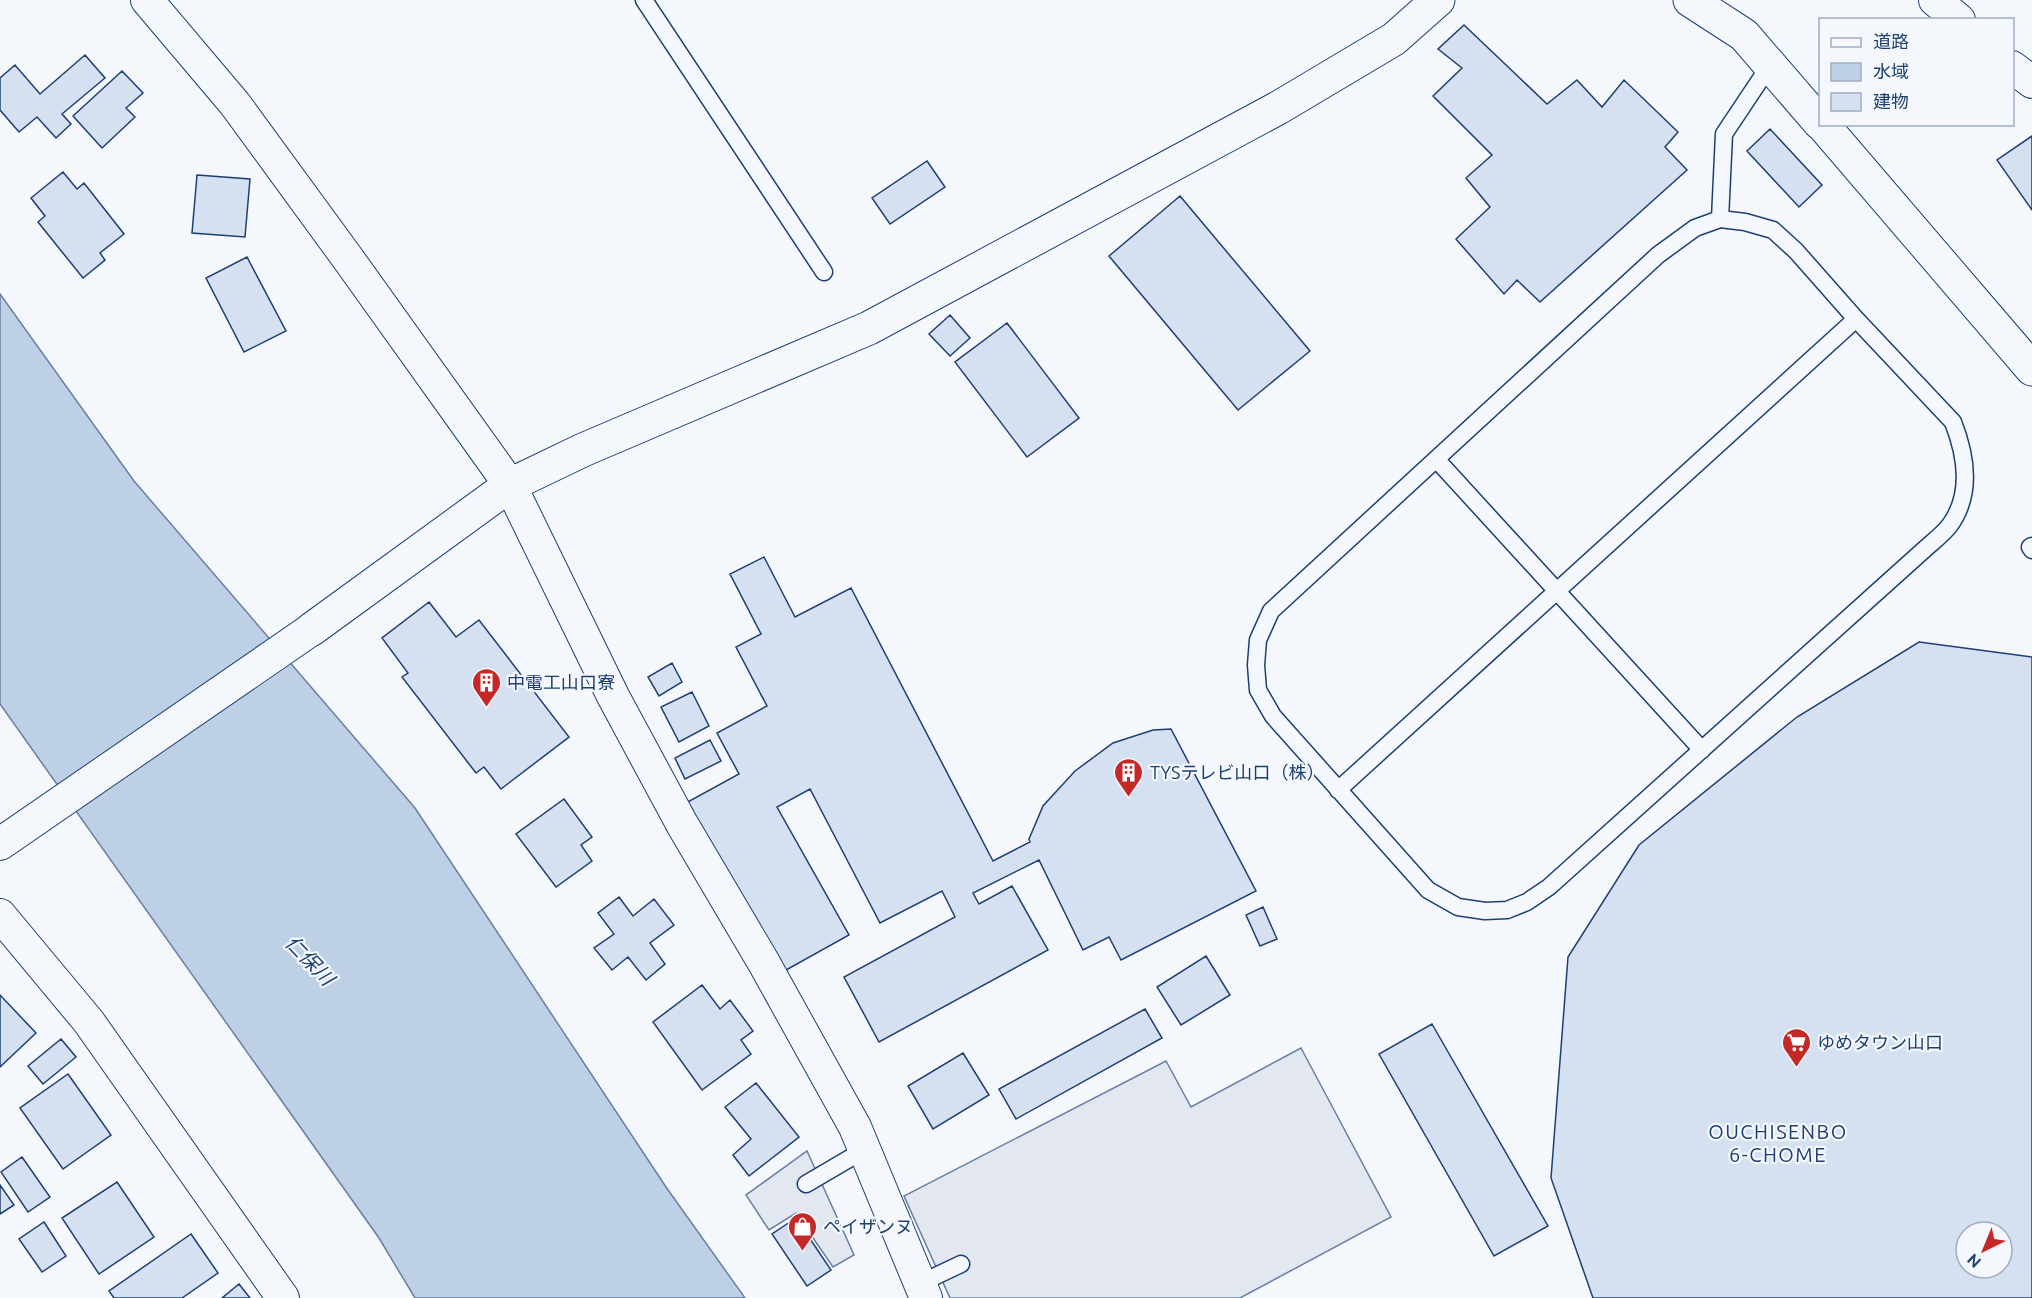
<svg xmlns="http://www.w3.org/2000/svg" width="2032" height="1298" viewBox="0 0 2032 1298" font-family="Ubuntu,'Noto Sans JP',sans-serif">
  <style>
    .parking { fill: #e3e8f0; stroke: #687fa3; stroke-width: 1.5 }
    .water { fill: #bed0e5; stroke: #687fa3; stroke-width: 1.5 }
    .building { fill: #d5e0f0; stroke: #1d3f73; stroke-width: 1.5; fill-rule: evenodd }
    .lines { fill: none; stroke-linecap: round; stroke-linejoin: round }
    .lane-casing { stroke: #1d3f73; stroke-width: 19 }
    .street-casing { stroke: #1d3f73; stroke-width: 34 }
    .secondary-casing { stroke: #1d3f73; stroke-width: 35 }
    .lane { stroke: #f4f7fb; stroke-width: 16 }
    .street { stroke: #f4f7fb; stroke-width: 32 }
    .secondary { stroke: #f4f7fb; stroke-width: 33 }
    .labels { text-anchor: middle; dominant-baseline: central; stroke-width: 4.5; stroke-linejoin: round; paint-order: stroke }
    .poi-label { font-size: 18px; fill: #1d3f73; stroke: #f4f7fb; text-anchor: start }
    .water-label { font-size: 20px; font-style: italic; fill: #1d3f73; stroke: #f4f7fb }
    .neighbourhood-label { font-size: 20px; letter-spacing: 1.5px; fill: #1d3f73; stroke: #f4f7fb }
  </style>
  <rect width="100%" height="100%" fill="#f4f7fb"/>
  <path class="parking" d="M1301,1048L1391,1217L1240,1298H950L904,1196L1166,1061L1191,1107Z
    M807,1151L854,1255L833,1267L796,1213L769,1230L746,1195Z"/>
  <path class="water" d="M0,294L134,481L415,808L666,1187L745,1298H415L379,1238L0,704Z"/>
  <path class="building" d="M1464,25L1547,104L1577,80L1602,107L1624,80L1678,132L1665,147L1687,170L1540,302L1517,280L1504,294L1456,239L1490,207L1466,178L1492,155L1433,96L1462,68L1438,49Z
    M85,55L105,78L62,114L71,124L56,138L37,117L19,132L0,110V78L15,65L40,94Z
    M122,71L143,93L126,108L135,117L102,148L73,116Z
    M1770,129L1822,185L1799,207L1747,151Z
    M2032,136V210L1997,160Z
    M927,161L945,187L890,224L872,198Z
    M63,172L77,189L84,183L124,234L100,253L105,260L83,278L38,222L45,216L31,198Z
    M197,175L250,179L245,237L192,233Z
    M1180,196L1310,351L1238,410L1109,256Z
    M247,257L286,331L244,352L206,278Z
    M950,315L970,338L950,356L929,334Z
    M1007,323L1079,418L1027,457L955,362Z
    M764,557L795,617L851,588L993,861L1030,842L1029,839L1043,806L1075,771L1113,743L1153,730L1171,729L1256,891L1121,960L1109,937L1083,950L1039,860L973,893L979,904L1012,886L1048,950L879,1042L844,977L955,917L942,891L880,923L810,789L777,807L849,935L779,974L684,804L739,774L717,733L767,706L736,647L761,634L730,574Z
    M429,602L456,637L479,620L569,737L501,789L484,767L476,773L402,677L408,673L382,638Z
    M1919,642L2032,657V1298H1593L1551,1178L1568,957L1639,845L1797,717ZM1966,1232H2002V1268H1966Z
    M672,663L682,682L659,696L648,677Z
    M692,692L709,726L679,742L661,707Z
    M710,740L721,761L685,779L675,758Z
    M564,799L592,837L581,845L592,861L556,887L516,834Z
    M619,897L633,916L654,899L674,925L650,943L665,964L646,980L628,957L612,970L594,948L614,934L598,913Z
    M1263,907L1277,939L1260,946L1246,915Z
    M1206,956L1230,995L1181,1025L1157,987Z
    M702,985L720,1009L730,1000L753,1031L741,1040L751,1054L702,1090L653,1022Z
    M0,995L36,1033L0,1067Z
    M1145,1009L1162,1038L1016,1119L999,1089Z
    M1432,1024L1548,1226L1494,1256L1379,1054Z
    M61,1039L76,1057L43,1084L28,1066Z
    M963,1053L989,1095L933,1129L908,1086Z
    M68,1074L111,1135L63,1169L20,1108Z
    M756,1083L799,1137L749,1176L733,1155L751,1139L725,1107Z
    M22,1157L50,1197L28,1212L1,1172Z
    M117,1182L154,1237L99,1274L62,1218Z
    M0,1185L14,1205L0,1214Z
    M796,1218L831,1270L807,1286L772,1234Z
    M44,1222L66,1256L42,1272L19,1239Z
    M191,1234L218,1273L182,1298H114L109,1291Z
    M239,1284L250,1298H222Z"/>
  <g class="lines">
    <defs>
      <path id="lane" d="M644,0L824,272
        M1720,219L1745,222L1773,230L1796,251L1856,319L1953,422C1966,455 1973,493 1950,525C1944,533 1934,541 1926,548L1549,887L1527,902L1507,910L1485,911L1458,907L1428,890L1273,716L1258,690L1256,665L1258,640L1271,611L1658,255L1695,228Z
        M1720,219L1724,134L1770,65
        M1437,460L1702,750
        M2032,546L2030,547L2032,550
        M1338,790L1856,319
        M806,1184L864,1150
        M921,1283L961,1264"/>
      <path id="street" d="M147,0L235,104L349,260L510,485L613,696L682,824L764,963L855,1127L926,1298
        M1935,0L1959,20
        M2012,67L2032,82
        M0,844L312,629
        M0,915L89,1022L283,1298"/>
      <path id="secondary" d="M1690,0L1744,35L1820,123
        M1822,124L2032,369
        M312,629L510,485L583,450L869,328L1278,108L1394,39L1438,0"/>
    </defs>
    <use href="#lane" class="lane-casing"/>
    <use href="#street" class="street-casing"/>
    <use href="#secondary" class="secondary-casing"/>
    <use href="#lane" class="lane"/>
    <use href="#street" class="street"/>
    <use href="#secondary" class="secondary"/>
  </g>
  <defs>
    <symbol id="building-pin" viewBox="-11 -11 22 30"><path d="M0 17L-7.5 6A9.5 9.5 0 1 1 7.5 6Z" fill="#c62828" stroke="#f4f7fb"/><path d="M-4-6H4V6H1V3H-1V6H-4ZM-2.5-4.3h1.7v1.8h-1.7ZM.8-4.3h1.7v1.8H.8ZM-2.5-1h1.7V.8h-1.7ZM.8-1h1.7V.8H.8Z" fill="#fff"/></symbol>
    <symbol id="supermarket-pin" viewBox="-11 -11 22 30"><path d="M0 17L-7.5 6A9.5 9.5 0 1 1 7.5 6Z" fill="#c62828" stroke="#f4f7fb"/><path d="M-6-5.5h2.5l.6 2H6L4.5 2H-2.5L-4.4-4H-6ZM-1.5 3.2a1.3 1.3 0 1 0 .1 0ZM3 3.2a1.3 1.3 0 1 0 .1 0Z" fill="#fff"/></symbol>
    <symbol id="shop-pin" viewBox="-11 -11 22 30"><path d="M0 17L-7.5 6A9.5 9.5 0 1 1 7.5 6Z" fill="#c62828" stroke="#f4f7fb"/><path d="M-5-2.5h2.3a2.7 3.5 0 0 1 5.4 0H5L5.5 6h-11ZM-1.5-2.5h3a1.5 2.3 0 0 0-3 0Z" fill="#fff"/></symbol>
  </defs>
  <g fill-rule="evenodd">
    <use href="#building-pin" x="470" y="666" width="33" height="45"/>
    <use href="#building-pin" x="1112" y="756" width="33" height="45"/>
    <use href="#supermarket-pin" x="1780" y="1026" width="33" height="45"/>
    <use href="#shop-pin" x="786" y="1210" width="33" height="45"/>
  </g>
  <g class="labels">
    <g class="poi-label">
      <text x="507" y="682">中電工山口寮</text>
      <text x="1150" y="772">TYSテレビ山口（株）</text>
      <text x="1817" y="1042">ゆめタウン山口</text>
      <text x="823" y="1226">ペイザンヌ</text>
    </g>
    <g class="water-label">
      <text transform="translate(310 960) rotate(46)">仁保川</text>
    </g>
    <g class="neighbourhood-label">
      <text x="1778" y="1131">OUCHISENBO<tspan x="1778" dy="23">6-CHOME</tspan></text>
    </g>
  </g>
  <rect x="1819" y="18" width="195" height="108" fill="#f4f7fb" stroke="#9eadc5" stroke-width="1.5"/>
  <rect x="1831" y="38" width="30" height="9" fill="#f4f7fb" stroke="#9eadc5" stroke-width="1.5"/>
  <text x="1873" y="48" font-size="18" fill="#1d3f73">道路</text>
  <rect x="1831" y="63" width="30" height="18" fill="#bed0e5" stroke="#9eadc5" stroke-width="1.5"/>
  <text x="1873" y="78" font-size="18" fill="#1d3f73">水域</text>
  <rect x="1831" y="93" width="30" height="18" fill="#d5e0f0" stroke="#9eadc5" stroke-width="1.5"/>
  <text x="1873" y="108" font-size="18" fill="#1d3f73">建物</text>
  <g transform="translate(1984 1250) rotate(223)"><circle r="28" fill="#f4f7fb" stroke="#9eadc5" stroke-width="1.5"/>
  <path d="M0-4.5L10 22L0 15L-10 22Z" fill="#c62828"/>
  <text y="-9" font-size="16" font-weight="bold" text-anchor="middle" fill="#1d3f73">N</text>
  </g>
</svg>
